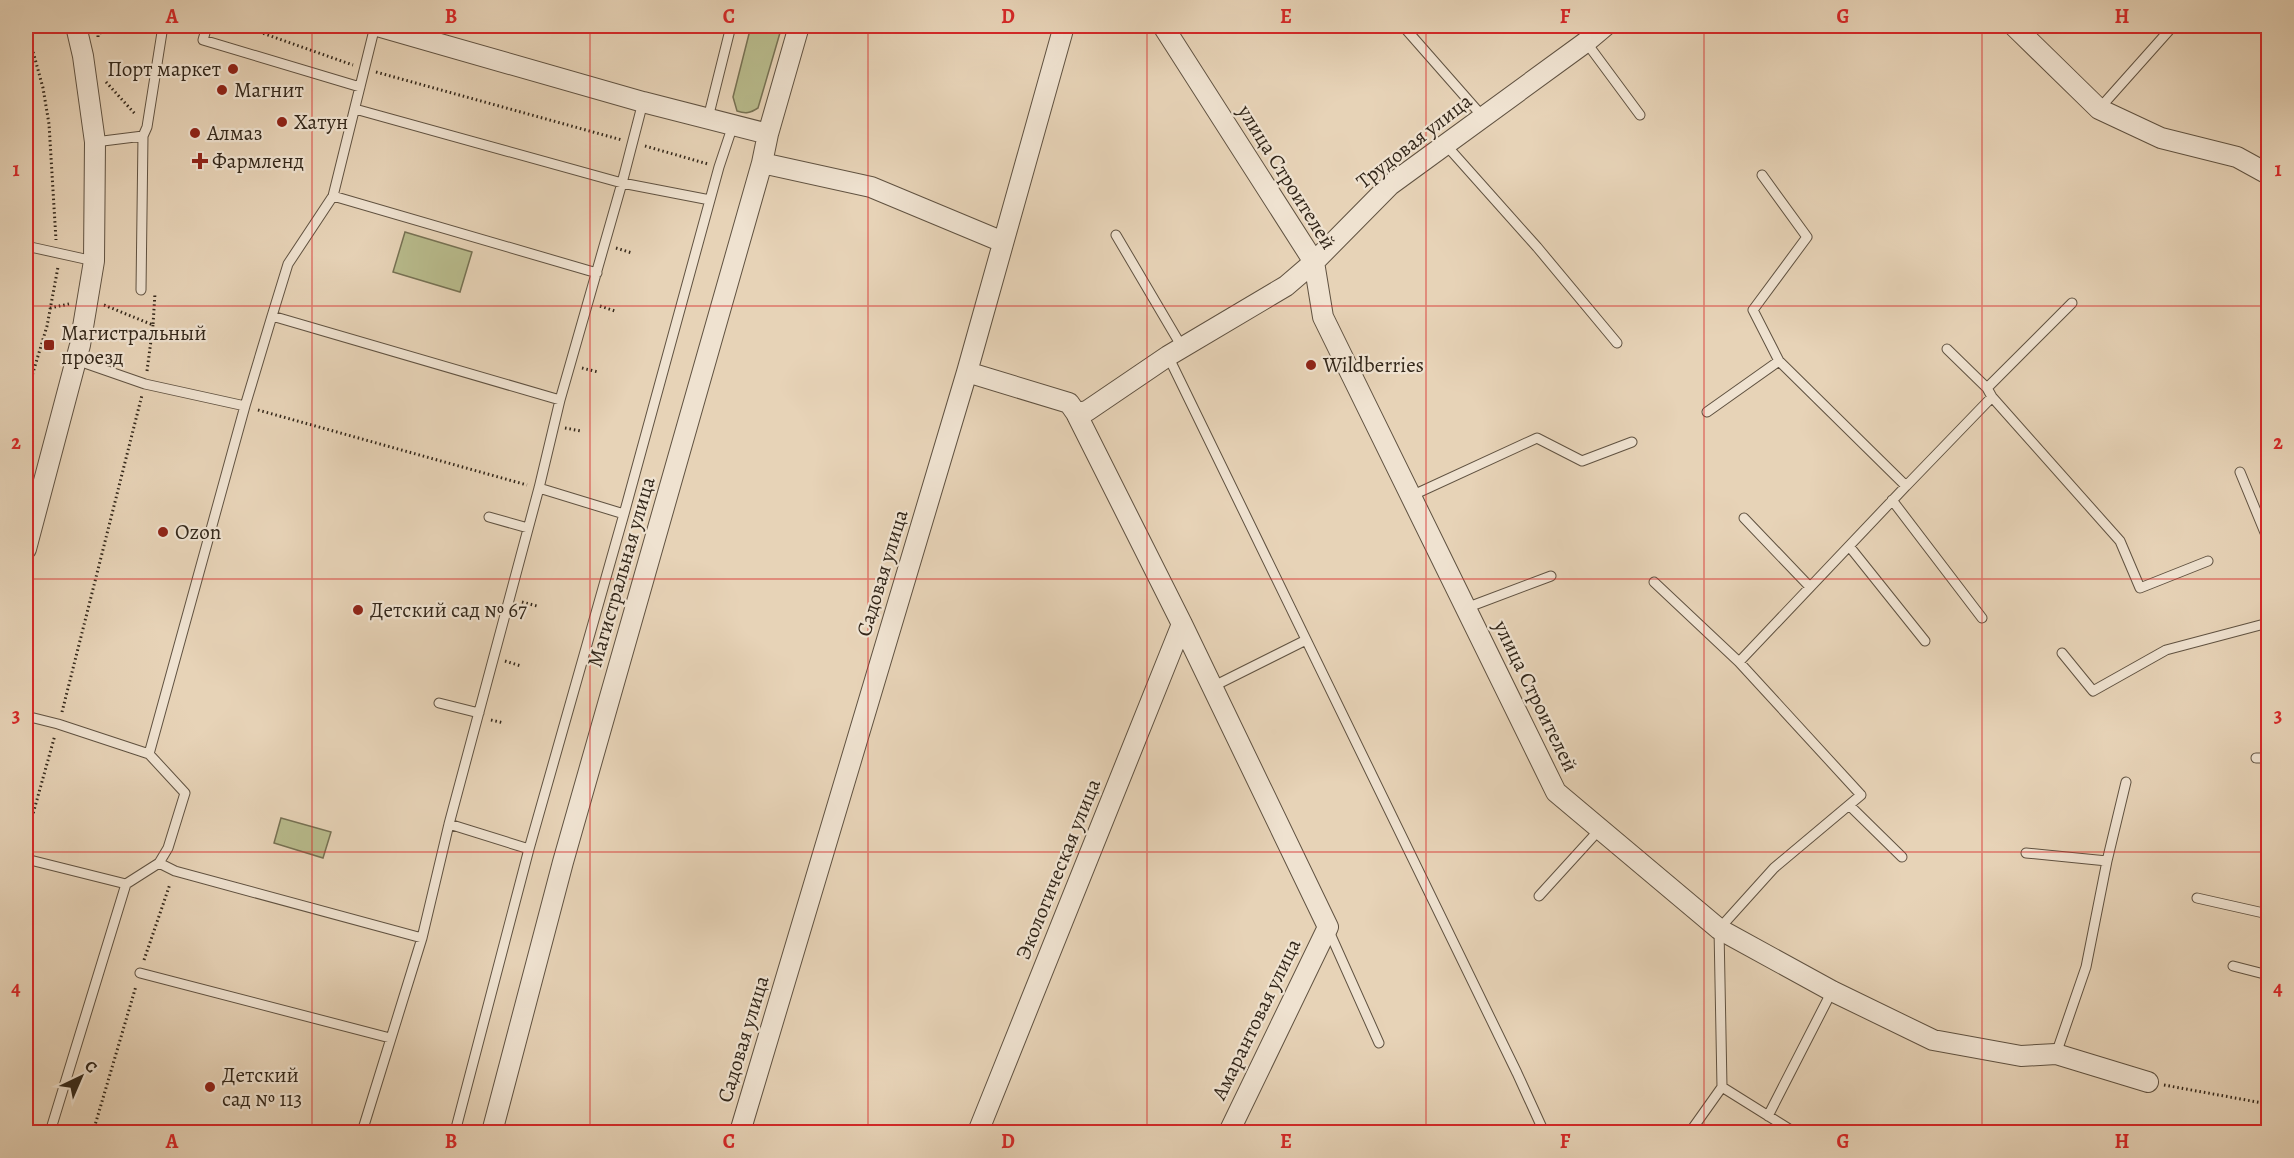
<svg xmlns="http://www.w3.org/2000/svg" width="2294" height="1158" viewBox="0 0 2294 1158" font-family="Alegreya,serif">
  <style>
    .green { fill: #b8bb8c; stroke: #767153; stroke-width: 1.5 }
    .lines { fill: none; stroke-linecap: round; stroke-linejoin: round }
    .lane-casing { stroke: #605241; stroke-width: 11 }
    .street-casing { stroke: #605241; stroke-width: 22 }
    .path { stroke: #33271a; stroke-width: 3; stroke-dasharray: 1.5 3; stroke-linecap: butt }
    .lane { stroke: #efe2d0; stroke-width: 9 }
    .street { stroke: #efe2d0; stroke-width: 20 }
    .grid { fill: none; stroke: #d62828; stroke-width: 1.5; stroke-opacity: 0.55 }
    .poi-dot { fill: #8f2418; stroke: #efe2d0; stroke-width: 2 }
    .labels { text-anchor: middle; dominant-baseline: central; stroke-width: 4.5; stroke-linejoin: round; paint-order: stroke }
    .poi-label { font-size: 21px; fill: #33271a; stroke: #efe2d0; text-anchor: start }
    .street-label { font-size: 21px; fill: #33271a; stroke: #efe2d0 }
    .neatline { fill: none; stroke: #d62828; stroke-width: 2 }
    .grid-label { font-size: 20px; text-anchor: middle; font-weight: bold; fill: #d62828 }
  </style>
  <rect width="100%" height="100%" fill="#e7d3b7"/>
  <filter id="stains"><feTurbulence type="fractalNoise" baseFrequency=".00333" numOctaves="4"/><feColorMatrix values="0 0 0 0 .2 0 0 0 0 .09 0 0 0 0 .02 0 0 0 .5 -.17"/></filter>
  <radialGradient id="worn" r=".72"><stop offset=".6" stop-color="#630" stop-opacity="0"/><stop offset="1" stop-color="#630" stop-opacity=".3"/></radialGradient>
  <path class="green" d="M751,26H782L758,108C750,113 746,114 737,111L733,97Z
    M405,232L472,252L460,292L393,272Z
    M281,818L331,832L323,858L274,843Z"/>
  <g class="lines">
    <defs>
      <path id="lane" d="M207,26L203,40L360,87
        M1403,26L1483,117
        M1749,28L1752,26
        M1586,42L1640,115
        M355,109L622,183L710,200
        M2099,109L2173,26
        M708,118L731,26
        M95,142L143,136
        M1446,145L1537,247L1617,343
        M1762,175L1807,237L1753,310L1779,361
        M333,196L375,26
        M1116,235L1182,347
        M26,246L94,261
        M141,290L143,136L147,127L163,26
        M272,316L288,264L333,196L597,273
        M1947,349L1987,388
        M1168,356L1517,1073L1544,1132
        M76,360L145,384L245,406L272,316L560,400
        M1992,397L1987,388L2072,303
        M2240,472L2268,540
        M1906,486L1992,397L2120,541L2140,588L2208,561
        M539,488L624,514
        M1411,496L1537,438L1582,461L1632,442
        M1892,500L1982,618
        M489,517L528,528
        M1744,518L1810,587
        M1849,546L1925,641
        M1654,582L1739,662
        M1466,608L1551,576
        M2062,653L2093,691L2166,650L2268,623
        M1212,687L1306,640
        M439,703L479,713
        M26,716L58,724L149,754L185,793L168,848L159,863L126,884L26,859
        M149,754L245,406
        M2256,758H2268
        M1849,805L1902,857
        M449,824L529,849
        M2026,853L2107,861L2086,967L2056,1054
        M2107,861L2126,782
        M159,863L175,871L422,938
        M1539,896L1600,829
        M2197,898L2268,914
        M1328,929L1379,1043
        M2233,966L2268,975
        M140,973L390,1038
        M1722,1087L1794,1132
        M1768,1116L1832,991
        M50,1132L126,884
        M362,1132L422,938L449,824L539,488L560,400L622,183L643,102
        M455,1132L529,849L624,514L719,167L733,125
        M1690,1132L1722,1087L1719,929L1774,868L1861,795L1739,662L1906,486L1779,361L1707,412"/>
      <path id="street" d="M377,26L643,102L768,134
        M1163,26L1314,262L1323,317L1556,792L1719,929L1832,991L1933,1040L2021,1056L2056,1054L2148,1082
        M2014,26L2099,109L2161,138L2237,157L2268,174
        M762,163L871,187L1003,242
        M967,372L1069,403L1076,413L1182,624L1328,927L1229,1132
        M1076,413L1087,411L1168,356L1286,286L1314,262L1390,185L1586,42L1605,26
        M26,549L80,345L94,261L95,142L83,56L76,26
        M492,1132L563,862L762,163L768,134L799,26
        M740,1132L967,372L1064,26
        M978,1132L1182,624"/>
    </defs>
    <use href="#lane" class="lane-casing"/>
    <use href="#street" class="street-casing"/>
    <path class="path" d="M26,26L43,88L49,124L56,240
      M242,26L353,65
      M98,37V35L108,26
      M376,72L622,140
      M106,82L136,115
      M645,146L708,164
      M616,248L632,253
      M104,305L153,325L155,293
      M600,306L615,311
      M50,308L69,304
      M582,368L598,372
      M147,371L153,325
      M26,396L47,326L58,267
      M258,410L527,485
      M565,428L581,431
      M522,602L537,606
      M505,661L521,666
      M62,712L142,395
      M491,720L504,723
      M26,839L55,735
      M144,960L170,884
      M2164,1085L2268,1104
      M93,1132L136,986"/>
    <use href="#lane" class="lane"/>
    <use href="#street" class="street"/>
  </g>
  <path class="grid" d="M312,26V1132M590,26V1132M868,26V1132M1147,26V1132M1426,26V1132M1704,26V1132M1982,26V1132M26,306H2268M26,579H2268M26,852H2268"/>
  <g class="poi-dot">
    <circle cx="233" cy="69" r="6"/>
    <circle cx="222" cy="90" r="6"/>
    <circle cx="282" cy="122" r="6"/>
    <circle cx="195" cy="133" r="6"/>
    <path d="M197 152h6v6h6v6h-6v6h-6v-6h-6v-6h6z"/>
    <rect x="43" y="339" width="12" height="12" rx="3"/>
    <circle cx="1311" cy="365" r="6"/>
    <circle cx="163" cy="532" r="6"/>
    <circle cx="358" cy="610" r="6"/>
    <circle cx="210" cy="1087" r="6"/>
  </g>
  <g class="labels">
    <g class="poi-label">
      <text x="221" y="69" text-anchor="end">Порт маркет</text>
      <text x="234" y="90">Магнит</text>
      <text x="294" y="122">Хатун</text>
      <text x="207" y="133">Алмаз</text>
      <text x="212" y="161">Фармленд</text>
      <text x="61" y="333">Магистральный<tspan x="61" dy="24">проезд</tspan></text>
      <text x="1323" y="365">Wildberries</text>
      <text x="175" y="532">Ozon</text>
      <text x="370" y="610">Детский сад № 67</text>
      <text x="222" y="1075">Детский<tspan x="222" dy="24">сад № 113</tspan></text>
    </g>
    <g class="street-label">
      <text transform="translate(1414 141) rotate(-38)">Трудовая улица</text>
      <text transform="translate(1287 177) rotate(58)">улица Строителей</text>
      <text transform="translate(621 572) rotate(-74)">Магистральная улица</text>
      <text transform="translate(882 573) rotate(-73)">Садовая улица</text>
      <text transform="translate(1536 696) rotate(64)">улица Строителей</text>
      <text transform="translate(1058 869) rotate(-68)">Экологическая улица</text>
      <text transform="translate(1256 1019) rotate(-64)">Амарантовая улица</text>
      <text transform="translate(743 1039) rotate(-73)">Садовая улица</text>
    </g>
  </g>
  <rect width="2294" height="1158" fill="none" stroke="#e7d3b7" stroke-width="66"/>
  <g transform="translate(81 1077) rotate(44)" stroke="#efe2d0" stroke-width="4.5" paint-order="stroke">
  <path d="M0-4.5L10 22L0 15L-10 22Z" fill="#33271a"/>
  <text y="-9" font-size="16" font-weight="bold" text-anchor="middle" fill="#33271a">С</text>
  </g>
  <rect x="33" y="33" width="2228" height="1092" class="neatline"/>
  <g class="grid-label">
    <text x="172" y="23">A</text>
    <text x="451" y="23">B</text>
    <text x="729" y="23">C</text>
    <text x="1008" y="23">D</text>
    <text x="1286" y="23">E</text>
    <text x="1565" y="23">F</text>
    <text x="1843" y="23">G</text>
    <text x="2122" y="23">H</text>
    <text x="16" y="176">1</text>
    <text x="2278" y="176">1</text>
    <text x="16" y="449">2</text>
    <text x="2278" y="449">2</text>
    <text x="16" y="722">3</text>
    <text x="2278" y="722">3</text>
    <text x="16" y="995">4</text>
    <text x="2278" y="995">4</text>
    <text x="172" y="1148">A</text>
    <text x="451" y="1148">B</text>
    <text x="729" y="1148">C</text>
    <text x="1008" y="1148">D</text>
    <text x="1286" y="1148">E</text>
    <text x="1565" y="1148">F</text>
    <text x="1843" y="1148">G</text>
    <text x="2122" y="1148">H</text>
  </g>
  <rect width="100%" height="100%" filter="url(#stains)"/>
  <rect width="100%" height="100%" fill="url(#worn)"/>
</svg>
